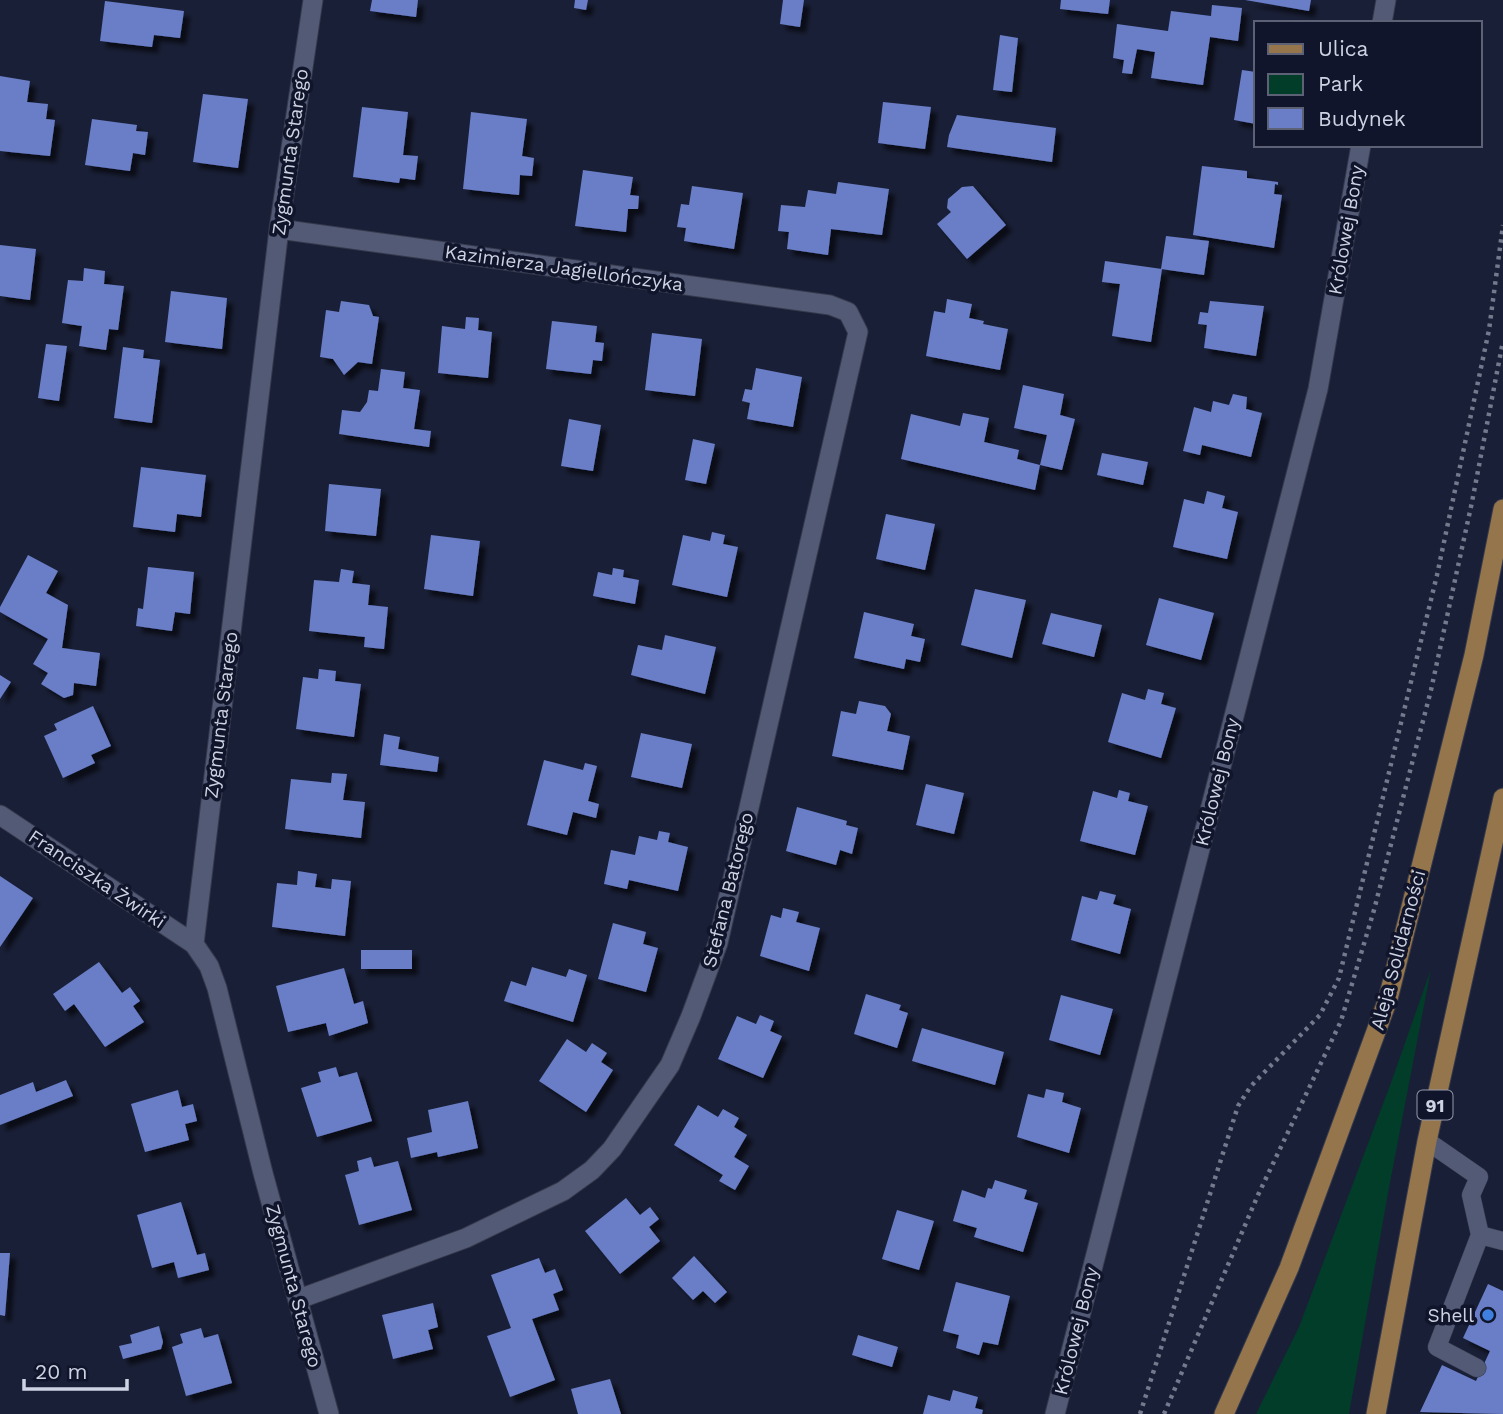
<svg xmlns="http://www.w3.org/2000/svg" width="1503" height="1414" viewBox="0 0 1503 1414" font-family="'Work Sans',sans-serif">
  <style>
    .green { fill: #023d2a }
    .building { fill: #6a7ec8; filter: url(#shadow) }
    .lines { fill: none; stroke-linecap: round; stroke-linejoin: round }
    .service-casing { stroke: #35394c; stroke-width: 19 }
    .minor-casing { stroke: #35394c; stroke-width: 21 }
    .primary-casing { stroke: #35394c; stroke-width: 21 }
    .path { stroke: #74798d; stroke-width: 4.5; stroke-dasharray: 3.5 5; stroke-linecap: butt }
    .service { stroke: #525a75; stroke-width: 18 }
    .minor { stroke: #525a75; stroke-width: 19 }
    .primary { stroke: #94754c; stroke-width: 19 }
    .shop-dot { fill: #3f7fe0; stroke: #10152b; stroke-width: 2.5 }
    .labels { text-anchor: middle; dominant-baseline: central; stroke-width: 7; stroke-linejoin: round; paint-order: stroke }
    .shield { fill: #10152b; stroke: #959aac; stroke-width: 2 }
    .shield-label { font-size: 18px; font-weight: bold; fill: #ced3e3 }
    .street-label { font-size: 19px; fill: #ced3e3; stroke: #10152b }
    .poi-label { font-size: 19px; fill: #ced3e3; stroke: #10152b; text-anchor: end }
  </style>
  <defs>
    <filter id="shadow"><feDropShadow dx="6" dy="6" stdDeviation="2" flood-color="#0009"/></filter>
  </defs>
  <rect width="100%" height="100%" fill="#191f36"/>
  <path class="green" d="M1431,969L1388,1193L1349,1414H1256L1299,1327L1392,1080Z"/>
  <path class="building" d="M372,0H418L416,17L370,11Z
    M575,0H588L586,10L574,8Z
    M783,0H804L800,27L780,24Z
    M1061,0H1110L1108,14L1060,9Z
    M1245,0H1311L1309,11Z
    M105,1L184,11L180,38L154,35L152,47L100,41Z
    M1212,5L1242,8L1238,41L1210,37L1203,85L1151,78L1155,52L1137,49L1139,39L1132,74L1122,73L1124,60L1113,58L1117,24L1168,31L1171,11L1211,16Z
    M1000,35L1018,38L1012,92L993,90Z
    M1242,70L1256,72V124L1234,120Z
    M0,76L30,81L27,102L48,104L46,119L55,120L50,156L0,151Z
    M203,94L248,99L238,168L193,162Z
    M883,102L931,107L925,149L878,143Z
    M362,107L408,112L403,155L418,156L415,180L400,178L399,183L353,177Z
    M471,112L527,119L522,156L534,158L532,176L520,175L519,195L463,189Z
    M957,115L1056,128L1052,162L947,147L949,135Z
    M92,119L137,125L136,131L148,132L145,155L133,153L130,171L85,165Z
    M1202,166L1247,171V178L1278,182V185L1275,184L1274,194L1282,195L1274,248L1193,235Z
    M583,170L633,177L630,195L639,196L638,209H628L626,232L575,226Z
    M838,182L889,189L882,235L831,229L828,255L787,249L789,232L778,231L781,205L805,207L808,190L836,194Z
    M692,186L743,193L734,249L684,241L686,228L677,227L681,204L689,205Z
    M973,186L1006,225L967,259L937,224L951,212L947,208L948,199L962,187Z
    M1166,236L1209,241L1204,275L1161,269Z
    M0,245L36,249L30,300L0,296Z
    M1105,261L1162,269L1151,342L1112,336L1120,284L1102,282Z
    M84,268L105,271L104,284L124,286L118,330L109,329L106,350L79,346L82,326L62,323L68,280L83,281Z
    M171,291L227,298L222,349L165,342Z
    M947,299L972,304L969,318L984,321L983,324L1008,329L1000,370L926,356L934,311L945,313Z
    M341,301L369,305L373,316L379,317L372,364L358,362L344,375L333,359L320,357L326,310L339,312Z
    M1210,301L1264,306L1256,356L1204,348L1207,325L1198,324L1200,312L1208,313Z
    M466,317L479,318L478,330L492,332L488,378L438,373L442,326L465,329Z
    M552,321L597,326L595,342L604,343L602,361L593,360L591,374L546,369Z
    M652,333L702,339L695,396L645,390Z
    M46,344L67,346L59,401L38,398Z
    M123,347L144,350L143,358L160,360L152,423L114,418Z
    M756,368L802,377L793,427L747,419L750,403L742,401L745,389L752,390Z
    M381,369L405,372L403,388L420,390L414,429L431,431L429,447L339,434L342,410L360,412L367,402L369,390L378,391Z
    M1023,385L1064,394L1060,415L1075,419L1062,470L1040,465L1047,435L1014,428Z
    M1233,394L1247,397L1246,409L1262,413L1251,457L1202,445L1200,455L1183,451L1194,407L1211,412L1213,401L1229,405Z
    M963,413L989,418L984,442L1019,450L1017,459L1040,465L1035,490L901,459L911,414L960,426Z
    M569,419L601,425L593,471L561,466Z
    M693,439L715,444L706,484L685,480Z
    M1102,453L1148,462L1143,485L1097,475Z
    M141,467L206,475L201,517L177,514L175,532L133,527Z
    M329,484L381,489L376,536L325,531Z
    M1207,491L1225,496L1222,508L1238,512L1227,559L1173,547L1184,499L1204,504Z
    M886,514L935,524L925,570L876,559Z
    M712,532L725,535L723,544L738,547L727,597L672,585L683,535L710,541Z
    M431,535L480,541L473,596L424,589Z
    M28,555L58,571L46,593L68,605L62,648L100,653L96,686L74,683L73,695L64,698L41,684L48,673L33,664L48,639L0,612V607Z
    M148,567L194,572L190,614L175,612L172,631L136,626L138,608L143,609Z
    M613,568L624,570L623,577L639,580L635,604L593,596L598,572L612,575Z
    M341,569L354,571L352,583L370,585L368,605L388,607L384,649L364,647L365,637L309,631L314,580L339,582Z
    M975,589L1026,600L1012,658L961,645Z
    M1159,598L1214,613L1201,660L1146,645Z
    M864,612L914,624L911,636L925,639L920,662L906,659L904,669L854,658Z
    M1051,613L1102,625L1094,657L1042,644Z
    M665,635L716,647L705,694L631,675L638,645L662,650Z
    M319,669L336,671L335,681L361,684L354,737L296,729L303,677L318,679Z
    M0,675L11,682L0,699Z
    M1148,689L1164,693L1161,704L1176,708L1161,758L1108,742L1122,693L1145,700Z
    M859,701L885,706L891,714L887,731L910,736L903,770L832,756L841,711L856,714Z
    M93,706L111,746L91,755L95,763L63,778L44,736L57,730L54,724Z
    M641,733L692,744L682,788L631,777Z
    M384,734L400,737L398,749L439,757L437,772L380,765Z
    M544,760L583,770L585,763L597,766L588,801L599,804L596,818L573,812L567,835L527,825Z
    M332,773L347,774L343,800L365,802L361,838L285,829L291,779L331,783Z
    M926,784L964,793L954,834L916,825Z
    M1119,790L1130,793L1128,801L1148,806L1135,855L1080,841L1093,791L1117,798Z
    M797,807L847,821L846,825L858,828L852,854L840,850L836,865L786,851Z
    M659,831L670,833L668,842L688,847L678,891L629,880L627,889L604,884L611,850L635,855L639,836L657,840Z
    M298,871L317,874L315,887L331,889L332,879L351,881L345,936L272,927L277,883L297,885Z
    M0,876L33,898L0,947Z
    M1100,891L1116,895L1113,904L1131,909L1120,954L1071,940L1082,896L1097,900Z
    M783,908L799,912L796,922L820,928L809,971L760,956L771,915L781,918Z
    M613,923L646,932L643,944L658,948L646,992L598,979Z
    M361,950H412V969H361Z
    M99,962L122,993L130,987L140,1001L133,1006L144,1022L105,1047L74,1004L65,1011L53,994Z
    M532,967L566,977L569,969L587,975L573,1022L504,1001L511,981L526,986Z
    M344,968L354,1004L363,1001L368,1023L329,1036L326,1023L288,1032L276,986Z
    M866,994L901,1005L899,1010L908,1013L897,1048L854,1034Z
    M1061,995L1113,1009L1100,1055L1049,1040Z
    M760,1015L774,1021L770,1031L782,1036L763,1078L718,1059L737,1016L756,1024Z
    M922,1028L1004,1052L995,1085L912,1061Z
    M567,1039L586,1052L592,1043L607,1053L601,1062L613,1070L586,1112L539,1081Z
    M336,1067L339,1077L357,1072L372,1121L317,1137L301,1088L321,1082L318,1072Z
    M66,1080L73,1096L0,1125V1095L33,1082L36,1092Z
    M1046,1089L1064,1093L1062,1102L1081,1108L1069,1153L1017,1137L1028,1094L1044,1098Z
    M178,1090L182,1107L193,1104L197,1121L185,1124L189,1140L145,1152L131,1104Z
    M468,1101L478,1148L438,1157L437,1152L411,1158L407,1138L432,1132L428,1110Z
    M698,1105L718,1117L723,1109L739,1118L734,1127L747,1135L734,1157L749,1166L735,1190L719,1181L723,1175L674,1145Z
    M371,1157L374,1167L398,1161L412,1210L359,1225L345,1175L359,1171L357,1161Z
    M995,1180L1027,1190L1024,1199L1038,1203L1023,1252L974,1237L977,1228L953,1221L962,1190L985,1198L988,1188L992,1189Z
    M626,1198L640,1215L650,1207L659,1219L649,1227L660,1241L620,1274L585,1231Z
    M181,1202L197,1255L205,1253L209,1270L178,1278L174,1262L152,1268L137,1215Z
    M897,1210L934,1221L919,1270L882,1259Z
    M0,1253H10L5,1316L0,1315Z
    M694,1256L727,1292L715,1303L703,1291L693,1300L672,1278Z
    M539,1258L545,1273L555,1269L563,1290L553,1294L559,1310L532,1319L555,1380L510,1397L487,1336L511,1328L491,1275Z
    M956,1282L1010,1296L998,1345L983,1342L979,1355L956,1348L959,1335L943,1331Z
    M1488,1284L1503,1291V1414L1420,1412L1442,1365L1476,1381L1490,1351L1463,1338Z
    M433,1303L438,1327L428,1330L433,1349L393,1359L382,1315Z
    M159,1326L163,1342L161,1349L123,1359L119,1346L132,1343L130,1335Z
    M201,1328L204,1338L218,1334L232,1383L186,1396L172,1347L183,1343L180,1334Z
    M858,1335L898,1347L892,1367L852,1355Z
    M610,1379L621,1414H578L571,1389Z
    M953,1390L978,1397L975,1408L983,1410L982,1414H923L928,1395L950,1401Z"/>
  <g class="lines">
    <defs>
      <path id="service" d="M1427,1141L1479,1177L1471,1195L1480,1235L1503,1241
        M1477,1368L1437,1347L1480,1235"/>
      <path id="minor" d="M313,0L279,229L194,944L209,966L217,988L263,1173L329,1414
        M1382,23L1386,0
        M279,229L830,305L848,312L858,332L718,943L691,1016L670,1065L612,1149L592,1170L563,1191L466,1238L299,1299
        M0,815L194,944
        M1055,1414L1318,389L1361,145"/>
      <path id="primary" d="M1224,1414L1289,1268L1388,999L1474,655L1503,509
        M1376,1414L1427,1141L1503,798"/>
    </defs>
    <use href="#service" class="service-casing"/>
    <use href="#minor" class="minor-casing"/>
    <use href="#primary" class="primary-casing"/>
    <path class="path" d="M1140,1414L1238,1106L1251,1086L1320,1015L1339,978L1437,575L1489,330L1503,225
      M1164,1414L1258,1195L1341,1021L1374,910L1431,690L1472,502L1503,341"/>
    <use href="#service" class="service"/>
    <use href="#minor" class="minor"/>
    <use href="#primary" class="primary"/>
  </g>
  <circle class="shop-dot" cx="1488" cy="1315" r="7"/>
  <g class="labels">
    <rect class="shield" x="1417.5" y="1090.5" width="35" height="29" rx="5"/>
    <g class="shield-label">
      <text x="1435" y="1105">91</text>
    </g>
    <g class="street-label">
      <text transform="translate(290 152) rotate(-82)">Zygmunta Starego</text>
      <text transform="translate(1346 230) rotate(-80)">Królowej Bony</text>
      <text transform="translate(564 268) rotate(8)">Kazimierza Jagiellończyka</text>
      <text transform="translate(221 715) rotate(-83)">Zygmunta Starego</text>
      <text transform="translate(1217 782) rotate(-76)">Królowej Bony</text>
      <text transform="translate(97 879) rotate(34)">Franciszka Żwirki</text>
      <text transform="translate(728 890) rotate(-76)">Stefana Batorego</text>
      <text transform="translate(1398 950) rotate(-75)">Aleja Solidarności</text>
      <text transform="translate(294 1286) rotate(75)">Zygmunta Starego</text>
      <text transform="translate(1076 1331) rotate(-76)">Królowej Bony</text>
    </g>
    <g class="poi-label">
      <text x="1474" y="1315">Shell</text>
    </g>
  </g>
  <rect x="1254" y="21" width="228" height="126" fill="#10152b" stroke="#5c6175" stroke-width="2"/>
  <rect x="1268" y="44" width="35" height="10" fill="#94754c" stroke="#5c6175" stroke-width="2"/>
  <text x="1318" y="56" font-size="21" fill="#ced3e3">Ulica</text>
  <rect x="1268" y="74" width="35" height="21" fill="#023d2a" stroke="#5c6175" stroke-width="2"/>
  <text x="1318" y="91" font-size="21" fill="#ced3e3">Park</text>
  <rect x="1268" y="108" width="35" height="21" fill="#6a7ec8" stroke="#5c6175" stroke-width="2"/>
  <text x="1318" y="126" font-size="21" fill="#ced3e3">Budynek</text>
  <path d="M24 1379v10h103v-10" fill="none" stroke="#ced3e3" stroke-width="3.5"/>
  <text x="35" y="1379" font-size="21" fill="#ced3e3" stroke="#10152b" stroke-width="5" paint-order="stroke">20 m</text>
</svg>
